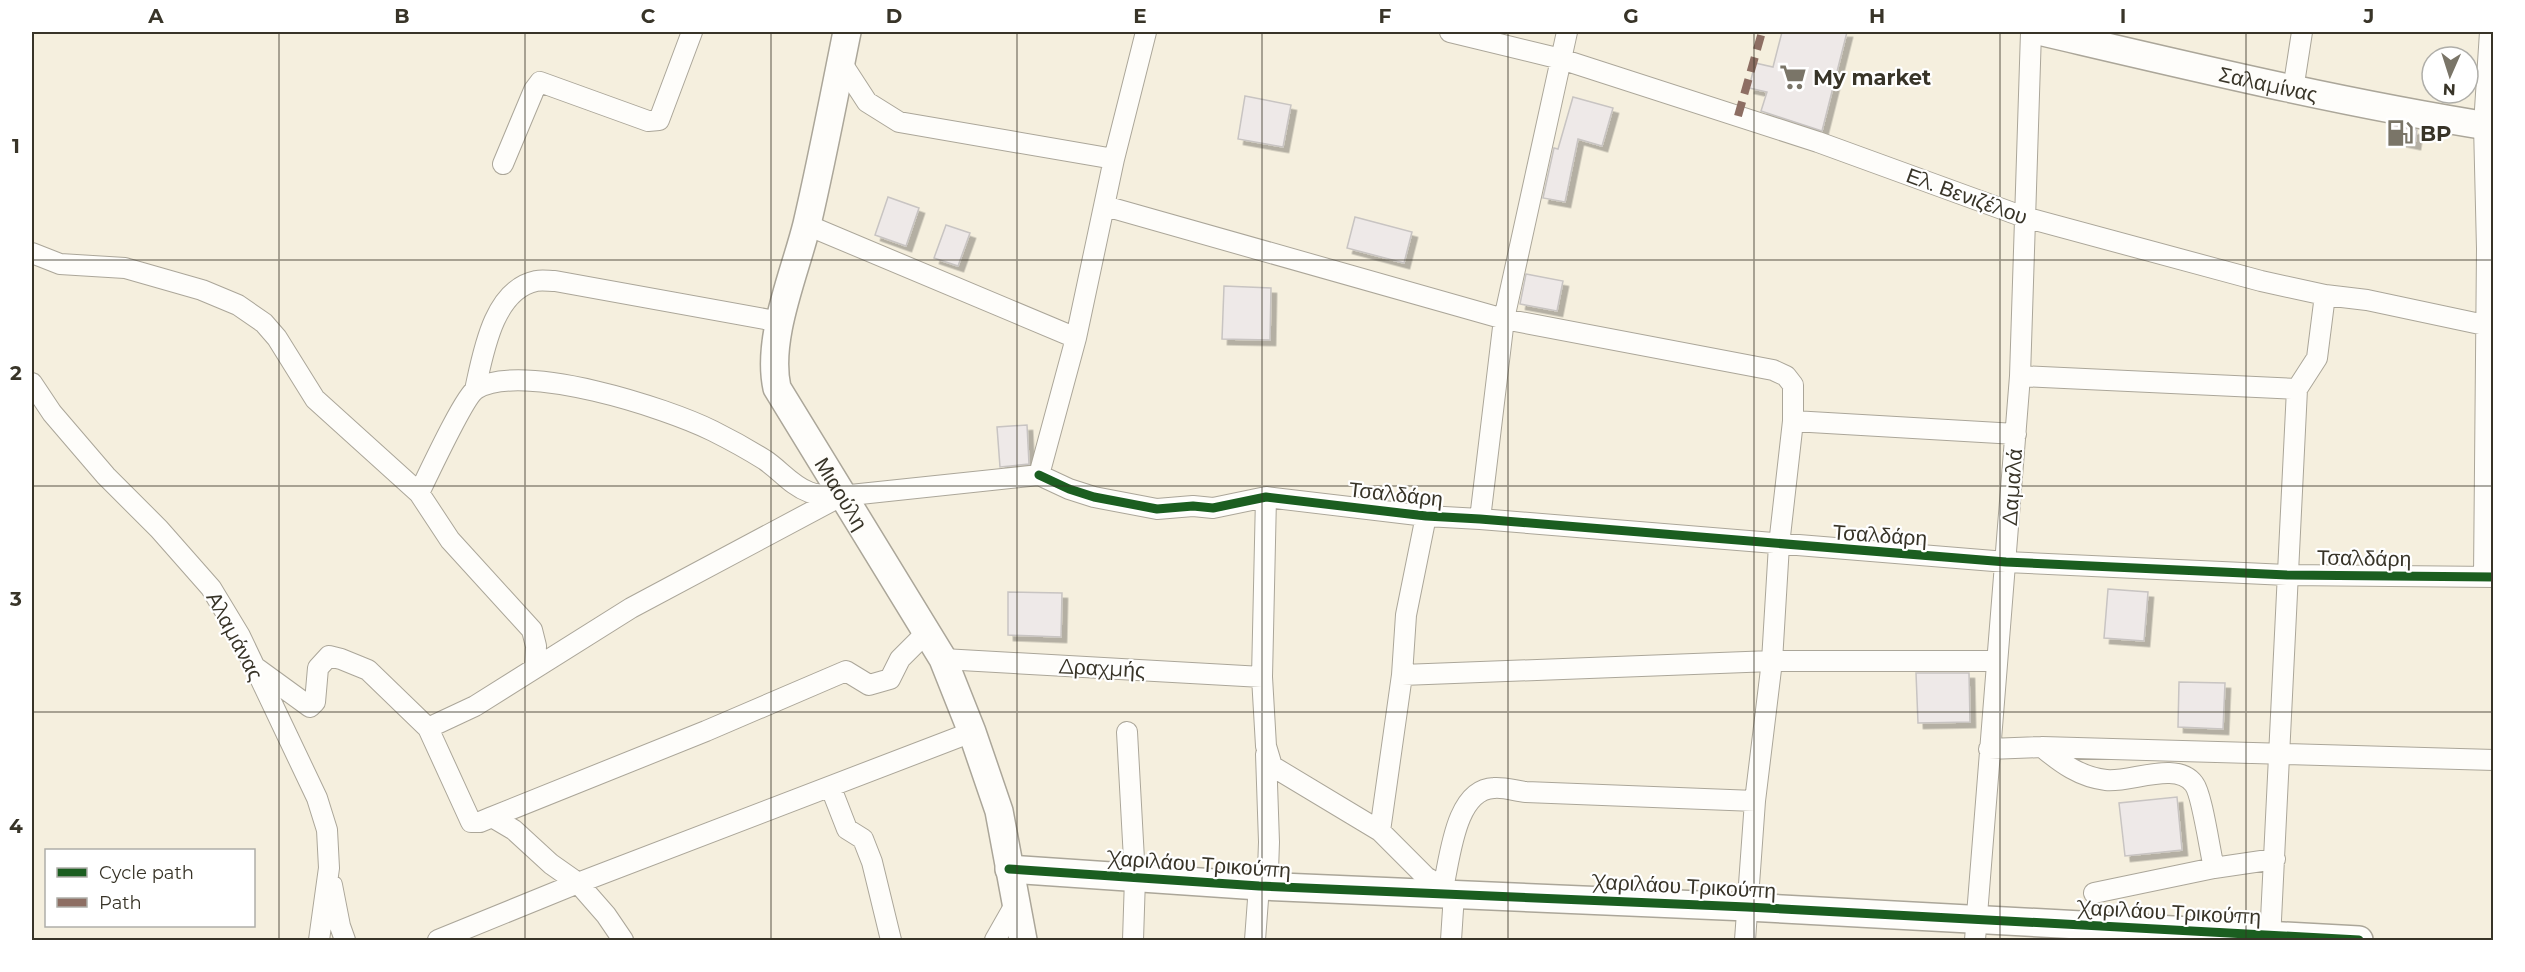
<svg xmlns="http://www.w3.org/2000/svg" width="2525" height="972" viewBox="0 0 2525 972" font-family="Montserrat,sans-serif">
  <style>
    .building { fill: #eee9e8; stroke: #c8c4c2; stroke-width: 1.5; filter: url(#shadow) }
    .lines { fill: none; stroke-linecap: round; stroke-linejoin: round }
    .street-casing { stroke: #aba699; stroke-width: 22 }
    .secondary-casing { stroke: #aba699; stroke-width: 30 }
    .street { stroke: #fefdfa; stroke-width: 20 }
    .secondary { stroke: #fefdfa; stroke-width: 27 }
    .quiet { stroke: #8d6e63; stroke-width: 8; stroke-dasharray: 15 8; stroke-linecap: butt }
    .cycleway-casing { stroke: #fff; stroke-width: 13 }
    .cycleway { stroke: #1b5e20; stroke-width: 9 }
    .grid { fill: none; stroke: #383428; stroke-width: 1.5; stroke-opacity: 0.55 }
    .labels { text-anchor: middle; dominant-baseline: central; stroke-width: 4.5; stroke-linejoin: round; paint-order: stroke }
    .poi-label { font-size: 21px; font-weight: bold; fill: #383428; stroke: #fff; text-anchor: start }
    .street-label { font-size: 21px; fill: #383428; stroke: #fff }
    .neatline { fill: none; stroke: #383428; stroke-width: 2 }
    .grid-label { font-size: 20px; text-anchor: middle; font-weight: bold; fill: #383428 }
  </style>
  <defs>
    <filter id="shadow"><feDropShadow dx="5.5" dy="5.5" stdDeviation="0" flood-color="#0004"/></filter>
  </defs>
  <rect width="100%" height="100%" fill="#f5efde"/>
  <path class="building" d="M1782,32H1847L1822,131L1761,111L1767,92L1749,88L1755,63L1773,67Z
    M1245,96L1291,105L1283,147L1238,139Z
    M1573,97L1613,108L1602,146L1578,139L1565,202L1543,198L1554,148L1558,149Z
    M2393,125L2417,130L2415,144L2390,139Z
    M888,197L919,208L906,246L875,235Z
    M1355,217L1412,232L1404,263L1347,248Z
    M946,225L970,233L958,266L934,258Z
    M1526,274L1563,281L1557,311L1520,304Z
    M1224,286L1271,288L1270,340L1222,339Z
    M1027,425L1029,464L1000,467L997,427Z
    M2108,589L2148,592L2144,641L2104,638Z
    M1008,592L1062,593L1061,637L1008,635Z
    M1916,673H1969L1970,722L1918,723Z
    M2179,682L2225,683L2223,729L2178,727Z
    M2177,797L2182,850L2125,856L2119,803Z"/>
  <g class="lines">
    <defs>
      <path id="street" d="M1450,32L1561,59L1818,142L2024,217L2261,281L2325,295L2367,300L2494,327
        M841,62L867,102L899,122L1114,159
        M2293,90L2302,32
        M503,164L534,90L540,82L648,121L659,120L692,32
        M1105,206L1504,319L1773,370L1786,376L1793,385V421L1779,545L1772,661L1755,801L1745,940
        M807,225L1076,338
        M32,253L60,264L125,268L202,290L238,305L264,323L277,338L315,399L419,493L450,540L532,630L536,646L535,667
        M2020,376L2297,389
        M32,383L52,413L106,476L159,529L211,588L240,636L317,798L327,830L329,868L319,940
        M475,390C483,354 493,290 536,281C542,280 549,281 555,281L781,322
        M1793,421L2016,434
        M1039,475L1069,489L1094,497L1157,509L1193,506L1213,508L1266,497L1426,516L1480,519L2006,562L2287,575L2494,577
        M419,493C428,475 464,397 476,389C522,361 667,408 713,431C731,440 749,450 765,460C780,470 792,486 809,492C818,496 831,495 841,496L1039,475L1076,338L1114,159L1146,32
        M1266,497L1262,677L1266,746L1272,766L1380,831
        M1426,516L1406,615L1402,675L1380,831L1426,877L1454,894L1451,940
        M1480,519L1504,319L1567,32
        M2484,577L2487,249L2484,125L2490,32
        M943,659L1262,677
        M255,667L310,707L315,702L318,668L329,656L341,659L368,670L428,728L471,822H480L492,817L514,830L551,864L578,883L606,915L623,940
        M1402,675L1772,661H1996
        M428,728L475,706L631,608L841,496
        M1127,732L1135,878L1133,940
        M2042,747C2061,763 2080,777 2106,780C2130,783 2177,760 2194,784C2202,794 2210,852 2214,868
        M1989,749L2042,747L2494,760
        M831,788L847,829L863,839L872,862L891,940
        M492,817L706,731L846,671L869,685L890,679L900,659L927,632
        M332,885L340,926L345,940
        M1443,888C1450,859 1455,789 1494,788C1504,787 1516,791 1526,792L1755,801
        M2094,893L2214,868L2275,859
        M438,940L578,883L972,732
        M995,940L1016,903
        M1255,940L1259,886L1268,871L1269,842L1266,754
        M1975,940L2020,376L2031,32
        M2270,940L2297,389L2317,358L2325,295"/>
      <g id="secondary">
        <path id="s1" d="M847,32C834,96 822,160 807,224C795,273 766,338 777,388L943,659L972,732L999,811L1023,940"/>
        <path id="s2" d="M2043,32C2193,67 2342,103 2494,127"/>
        <path d="M1009,869L1259,886L1747,907L2359,940"/>
      </g>
    </defs>
    <use href="#street" class="street-casing"/>
    <use href="#secondary" class="secondary-casing"/>
    <use href="#street" class="street"/>
    <use href="#secondary" class="secondary"/>
    <path class="quiet" d="M1738,116L1762,32"/>
    <defs>
      <path id="cycleway" d="M1039,475L1069,489L1094,497L1157,509L1193,506L1213,508L1266,497L1426,516L1480,519L2006,562L2287,575L2494,577
        M1009,869L1259,886L1747,907L2359,940"/>
    </defs>
    <use href="#cycleway" class="cycleway-casing"/>
    <use href="#cycleway" class="cycleway"/>
  </g>
  <path class="grid" d="M279,32V940M525,32V940M771,32V940M1017,32V940M1262,32V940M1508,32V940M1754,32V940M2000,32V940M2246,32V940M32,260H2494M32,486H2494M32,712H2494"/>
  <defs>
    <symbol id="supermarket-bare" viewBox="-9 -9 18 18"><path d="M-6-5.5h2.5l.6 2H6L4.5 2H-2.5L-4.4-4H-6ZM-1.5 3.2a1.3 1.3 0 1 0 .1 0ZM3 3.2a1.3 1.3 0 1 0 .1 0Z" fill="#7a7568" stroke="#fff" stroke-width="2.5" paint-order="stroke"/></symbol>
    <symbol id="fuel-bare" viewBox="-9 -9 18 18"><path d="M-5.5-6h7V0h2V4h1.3V-2.5L3-4.5l.8-.8L6-3V5H2.5V1h-1V6h-7ZM-4.2-4.7v3.2H.2V-4.7Z" fill="#7a7568" stroke="#fff" stroke-width="2.5" paint-order="stroke"/></symbol>
  </defs>
  <g fill-rule="evenodd">
    <use href="#supermarket-bare" x="1774" y="58" width="38" height="38"/>
    <use href="#fuel-bare" x="2381" y="114" width="38" height="38"/>
  </g>
  <g class="labels">
    <g class="poi-label">
      <text x="1813" y="77">My market</text>
      <text x="2420" y="133">BP</text>
    </g>
    <g class="street-label">
      <text stroke="none"><textPath href="#s2" startOffset="231">Σαλαμίνας</textPath></text>
      <text transform="translate(1967 196) rotate(20)">Ελ. Βενιζέλου</text>
      <text transform="translate(2012 487) rotate(-86)">Δαμαλά</text>
      <text stroke="none"><textPath href="#s1" startOffset="488">Μιαούλη</textPath></text>
      <text transform="translate(1396 494) rotate(6)">Τσαλδάρη</text>
      <text transform="translate(1880 535) rotate(4)">Τσαλδάρη</text>
      <text transform="translate(2364 558) rotate(1)">Τσαλδάρη</text>
      <text transform="translate(235 636) rotate(62)">Αλαμάνας</text>
      <text transform="translate(1102 668) rotate(3)">Δραχμής</text>
      <text transform="translate(1200 864) rotate(4)">Χαριλάου Τρικούπη</text>
      <text transform="translate(1685 886) rotate(3)">Χαριλάου Τρικούπη</text>
      <text transform="translate(2170 912) rotate(3)">Χαριλάου Τρικούπη</text>
    </g>
  </g>
  <rect width="2525" height="972" fill="none" stroke="#ffffff" stroke-width="66"/>
  <rect x="45" y="849" width="210" height="78" fill="#ffffff" stroke="#afaea9" stroke-width="1.5"/>
  <rect x="57" y="868" width="30" height="9" fill="#1b5e20" stroke="#afaea9" stroke-width="1.5"/>
  <text x="99" y="879" font-size="18" fill="#383428">Cycle path</text>
  <rect x="57" y="898" width="30" height="9" fill="#8d6e63" stroke="#afaea9" stroke-width="1.5"/>
  <text x="99" y="909" font-size="18" fill="#383428">Path</text>
  <g transform="translate(2450 75) rotate(183)"><circle r="28" fill="#ffffff" stroke="#afaea9" stroke-width="1.5"/>
  <path d="M0-4.5L10 22L0 15L-10 22Z" fill="#7a7568"/>
  <text y="-9" font-size="16" font-weight="bold" text-anchor="middle" fill="#383428">N</text>
  </g>
  <rect x="33" y="33" width="2459" height="906" class="neatline"/>
  <g class="grid-label">
    <text x="156" y="23">A</text>
    <text x="402" y="23">B</text>
    <text x="648" y="23">C</text>
    <text x="894" y="23">D</text>
    <text x="1140" y="23">E</text>
    <text x="1385" y="23">F</text>
    <text x="1631" y="23">G</text>
    <text x="1877" y="23">H</text>
    <text x="2123" y="23">I</text>
    <text x="2369" y="23">J</text>
    <text x="16" y="153">1</text>
    <text x="16" y="380">2</text>
    <text x="16" y="606">3</text>
    <text x="16" y="833">4</text>
  </g>
</svg>
